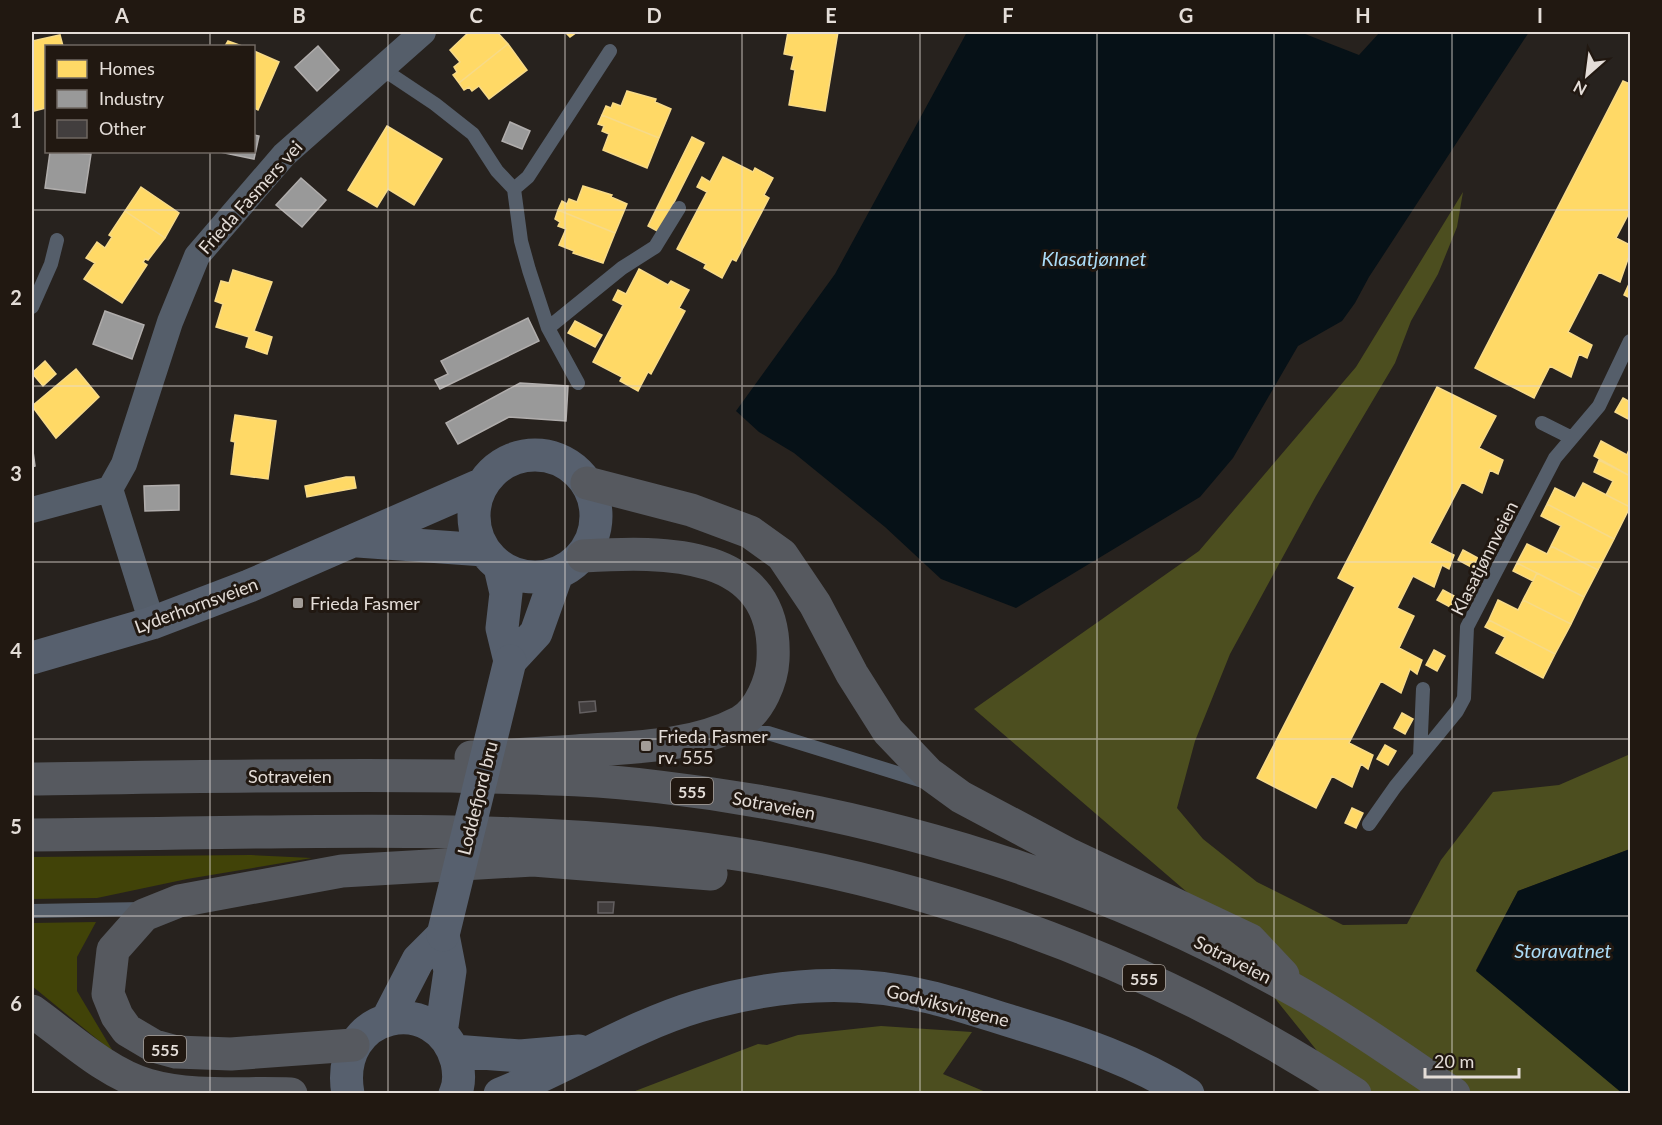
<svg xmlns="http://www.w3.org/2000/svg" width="1662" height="1125" viewBox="0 0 1662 1125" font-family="Lato,sans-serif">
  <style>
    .green { fill: #414308 }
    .forest { fill: #4c4e1f }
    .water { fill: #061117 }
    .homes { fill: #ffd966; stroke: #f7da88; stroke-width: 1.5 }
    .industry { fill: #999; stroke: #b0adac; stroke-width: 1.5 }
    .building { fill: #423e3e; stroke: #646061; stroke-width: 1.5 }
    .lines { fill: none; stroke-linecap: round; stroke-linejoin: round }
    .service { stroke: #555e6a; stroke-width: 14 }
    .minor { stroke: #555e6a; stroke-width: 26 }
    .secondary { stroke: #57606e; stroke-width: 33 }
    .motorway { stroke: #56595f; stroke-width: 33 }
    .secondary-bridge { stroke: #57606e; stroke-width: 33 }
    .grid { fill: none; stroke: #e4ddd8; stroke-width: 1.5; stroke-opacity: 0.55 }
    .poi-dot { fill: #a29c97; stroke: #211811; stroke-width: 2 }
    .labels { text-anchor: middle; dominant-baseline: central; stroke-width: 6; stroke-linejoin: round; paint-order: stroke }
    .shield { fill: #211811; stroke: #aaa29c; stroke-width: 1.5 }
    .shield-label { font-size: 16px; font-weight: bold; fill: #e4ddd8 }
    .street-label { font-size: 18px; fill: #e4ddd8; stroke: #211811 }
    .poi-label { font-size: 18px; fill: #e4ddd8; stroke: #211811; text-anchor: start }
    .water-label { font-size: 20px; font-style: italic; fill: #abdbf6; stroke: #211811 }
    .neatline { fill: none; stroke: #e4ddd8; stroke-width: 2 }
    .grid-label { font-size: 20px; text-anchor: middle; font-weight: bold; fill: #e4ddd8 }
  </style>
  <rect width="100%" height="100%" fill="#27221e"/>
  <path class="green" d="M251,855L312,858L187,879L97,898L32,899V857Z
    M96,922L77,957V991L114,1053L32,986V923Z"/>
  <path class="forest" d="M1463,192L1457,227L1438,274L1411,321L1395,363L1316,496L1230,654L1195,741L1177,808L1203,839L1257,882L1343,925L1407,924L1441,860L1493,792L1559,785L1628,755L1630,751V849L1518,891L1476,970L1623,1093H1351L1195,899L974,709L1199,551L1356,367Z
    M881,1026L972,1032L943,1074L988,1093H630L758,1044L767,1045L798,1035Z"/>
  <path class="water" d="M967,32H1300L1359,55L1380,32H1529L1369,277L1355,303L1342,321L1298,346L1233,458L1200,497L1016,608L941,579L885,527L794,453L759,432L736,411L835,274Z
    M1630,849V1093L1623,1094L1476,971L1518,891Z"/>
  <path class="homes" d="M469,32H497L508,44L459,83L453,75L457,72L454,67L460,62L450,50Z
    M565,32H577L570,37Z
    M788,32H838L825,111L789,105L795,70L791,69L794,56L784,54Z
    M60,35L63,46H46V108L34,111L32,97V41Z
    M228,41L242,46H225Z
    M508,44L527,70L489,99L479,86L472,91L469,87L464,90L459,83Z
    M254,51L279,62L258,110L254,108Z
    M1623,81L1630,84V211L1616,238L1630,245V261L1628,259L1620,282L1599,272L1568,332L1592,345L1587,358L1579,354L1571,377L1550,366L1534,398L1475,368Z
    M627,91L656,99L655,102L671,109L659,138L602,115L606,106L611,108L613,103L621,106Z
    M602,115L659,138L647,168L603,150L609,134L602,131L604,126L598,124Z
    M387,126L442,159L414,205L388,189L377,207L348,190Z
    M692,137L704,143L659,232L648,226Z
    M723,157L753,172L755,168L773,178L764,195L769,198L736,261L732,259L722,278L704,268L706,264L677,249L707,192L697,187L702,177L710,182Z
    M583,186L612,195L611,197L627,204L615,233L558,210L562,201L567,204L569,199L577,202Z
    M141,187L179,213L165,238L125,211Z
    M558,210L615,233L603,263L573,253L574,251L559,245L566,229L558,226L560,222L555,219Z
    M125,211L165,238L148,260L145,259L143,262L147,265L122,303L84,279L95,263L86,258L97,242L105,248L112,237L109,235Z
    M639,269L668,285L671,281L689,290L679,308L685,311L651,374L648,372L638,391L620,381L622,377L593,362L623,305L613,300L618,290L626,294Z
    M233,270L272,282L254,331L272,337L267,354L246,347L249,337L216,327L223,304L215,301L221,281L229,283Z
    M1629,284L1630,285V298L1624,295Z
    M575,321L602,335L595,347L568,333Z
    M45,361L56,374L43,386L32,373Z
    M76,369L99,397L56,438L32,406Z
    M1437,387L1496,416L1479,448L1503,460L1498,474L1490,470L1482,493L1462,482L1430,543L1454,555L1449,569L1442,565L1434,587L1413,576L1397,608L1414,616L1399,648L1422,660L1417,674L1410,669L1401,693L1381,681L1349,743L1373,755L1368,769L1361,764L1352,787L1332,776L1316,808L1257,778L1355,587L1338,578Z
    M1623,398L1630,402V420L1615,412Z
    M235,415L276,421L268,479L231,474L235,442L231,441Z
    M1601,441L1627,455L1630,447V476L1594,456Z
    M1599,460L1630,476V507L1606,495L1613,481L1594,472Z
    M346,477H354L356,488L307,497L305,486Z
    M1583,483L1630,507L1614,539L1547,504L1555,488L1575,498Z
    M1547,504L1614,539L1598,570L1551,546L1561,526L1541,516Z
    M1527,544L1547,554L1551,546L1598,570L1584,597L1517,563Z
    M1463,550L1478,558L1473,568L1458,560Z
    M1517,563L1537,573L1533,581L1513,571Z
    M1537,573L1584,597L1571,624L1523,600Z
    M1443,590L1458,598L1452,608L1437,600Z
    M1498,600L1518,610L1523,600L1571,624L1555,654L1489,620Z
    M1489,620L1555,654L1543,678L1496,653L1505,637L1485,627Z
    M1434,650L1445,656L1437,671L1426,665Z
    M1402,713L1413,719L1405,734L1394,728Z
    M1385,745L1396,751L1388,765L1377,759Z
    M1352,808L1363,813L1356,828L1345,823Z"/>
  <path class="industry" d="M318,46L339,70L317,91L295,67Z
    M510,122L530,131L522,149L502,141Z
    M254,135L259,136L254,159L220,152H254Z
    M50,152L91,154L85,193L45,188Z
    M301,178L326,200L302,227L276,205Z
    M105,311L144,325L132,359L93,344Z
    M528,318L539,341L440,389L435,380L448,374L441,361Z
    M520,383L568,386L566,421L509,417L458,444L446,423Z
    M32,444L35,466L32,467Z
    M179,485V510L145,511L144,486Z"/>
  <path class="building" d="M595,701L596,711L580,713L579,702Z
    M598,902H614L613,913H598Z"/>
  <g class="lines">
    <path class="service" d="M381,68L435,104L473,134L497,171L514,189L521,241L529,270L548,328L578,383
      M514,189L528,177L610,51
      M32,307L51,264L57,240
      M548,328L622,268L655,247L679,208
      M1542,423L1572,438
      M737,733H768L923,781
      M1420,756L1423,689
      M1369,824L1395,787L1457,711L1464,698L1467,627L1555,458L1599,406L1630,341
      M32,911L143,909"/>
    <path class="minor" d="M32,510L110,489
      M152,623L110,489L124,464L170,322L197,256L284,155L423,32"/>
    <path class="secondary" d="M474 516a61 61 0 1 1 122 0a61 61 0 1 1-122 0Z
      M358,541L484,550
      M500,567L506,593L502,628L510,661
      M32,658L152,623L249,586L483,484
      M510,661L536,633L557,574
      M387,1020L418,960L443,935
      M441,1033L450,971L443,935
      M454,1051L520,1056L579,1051
      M348,1094C333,1010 438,990 457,1062C459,1072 460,1084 455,1094
      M500,1094C566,1068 631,1026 699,1006C774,984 852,978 929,997C959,1004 990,1015 1020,1024C1079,1042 1136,1061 1188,1094"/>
    <path class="motorway" d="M587,483L691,510L750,532L782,555L815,604L852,674L888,731L928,773L961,797L1070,855L1250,940L1283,975
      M471,757C506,756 541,753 576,751C630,747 691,748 740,722C760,711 772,680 773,660C779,548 663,551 583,556
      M32,779C171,777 311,774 451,776C520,778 591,778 660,787C885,813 1106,882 1303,995C1355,1025 1404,1060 1454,1094
      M32,835C238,834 447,823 652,843C900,868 1147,957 1355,1094
      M32,1011C67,1036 106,1073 148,1085C193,1098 245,1092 291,1094
      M353,1045L231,1054L176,1052L154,1046L127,1030L117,1016L108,994L113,950L144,915L179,901L342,871L533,860L711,874"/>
    <path class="secondary-bridge" d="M443,935L510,661"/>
  </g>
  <path class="grid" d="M210,32V46M388,32V1094M565,32V1094M742,32V1094M920,32V1094M1097,32V1094M1274,32V1094M1452,32V1094M210,152V1094M32,210H1630M32,386H1630M32,562H1630M32,739H1630M32,916H1630"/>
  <g class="poi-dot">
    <rect x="292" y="597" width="12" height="12" rx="3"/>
    <rect x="640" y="740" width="12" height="12" rx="3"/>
  </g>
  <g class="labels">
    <g class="shield">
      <rect x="671" y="778" width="42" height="26" rx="4.5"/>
      <rect x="1123" y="965" width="42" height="26" rx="4.5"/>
      <rect x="144" y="1036" width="42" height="26" rx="4.5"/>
    </g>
    <g class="shield-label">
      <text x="692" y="791">555</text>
      <text x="1144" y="978">555</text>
      <text x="165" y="1049">555</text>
    </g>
    <g class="street-label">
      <text transform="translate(250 197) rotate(-48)">Frieda Fasmers vei</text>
      <text transform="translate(1484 558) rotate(-63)">Klasatjønnveien</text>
      <text transform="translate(196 605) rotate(-20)">Lyderhornsveien</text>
      <text x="290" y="776">Sotraveien</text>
      <text transform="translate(477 798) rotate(-76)">Loddefjord bru</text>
      <text transform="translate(774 805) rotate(11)">Sotraveien</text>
      <text transform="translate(1233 959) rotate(27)">Sotraveien</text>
      <text transform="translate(948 1005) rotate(14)">Godviksvingene</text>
    </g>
    <g class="poi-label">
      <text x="310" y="603">Frieda Fasmer</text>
      <text x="658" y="736">Frieda Fasmer<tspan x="658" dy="21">rv. 555</tspan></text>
    </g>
    <g class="water-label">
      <text x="1094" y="258">Klasatjønnet</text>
      <text x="1563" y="950">Storavatnet</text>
    </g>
  </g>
  <rect width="1662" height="1125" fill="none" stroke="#211811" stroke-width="66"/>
  <rect x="45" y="45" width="210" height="108" fill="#211811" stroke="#6f6761" stroke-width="1.5"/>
  <rect x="57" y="60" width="30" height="18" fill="#ffd966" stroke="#6f6761" stroke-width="1.5"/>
  <text x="99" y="75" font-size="18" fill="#e4ddd8">Homes</text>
  <rect x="57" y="90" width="30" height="18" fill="#999999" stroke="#6f6761" stroke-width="1.5"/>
  <text x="99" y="105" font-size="18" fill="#e4ddd8">Industry</text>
  <rect x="57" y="120" width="30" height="18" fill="#423e3e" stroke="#6f6761" stroke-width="1.5"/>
  <text x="99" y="135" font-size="18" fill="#e4ddd8">Other</text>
  <g transform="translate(1587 75) rotate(208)" stroke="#211811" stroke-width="4.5" paint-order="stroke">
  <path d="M0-4.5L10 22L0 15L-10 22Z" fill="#e4ddd8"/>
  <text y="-9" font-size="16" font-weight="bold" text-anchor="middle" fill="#e4ddd8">N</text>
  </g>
  <path d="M1425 1068v9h94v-9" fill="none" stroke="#e4ddd8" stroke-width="3"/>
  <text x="1434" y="1068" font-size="18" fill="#e4ddd8" stroke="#211811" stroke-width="4.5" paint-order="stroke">20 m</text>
  <rect x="33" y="33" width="1596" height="1059" class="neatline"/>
  <g class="grid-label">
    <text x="122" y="23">A</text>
    <text x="299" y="23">B</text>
    <text x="476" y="23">C</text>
    <text x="654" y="23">D</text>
    <text x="831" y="23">E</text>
    <text x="1008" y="23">F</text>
    <text x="1186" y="23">G</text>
    <text x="1363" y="23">H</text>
    <text x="1540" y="23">I</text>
    <text x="16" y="128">1</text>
    <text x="16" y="305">2</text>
    <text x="16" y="481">3</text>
    <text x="16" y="658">4</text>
    <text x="16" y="834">5</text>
    <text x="16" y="1011">6</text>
  </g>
</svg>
